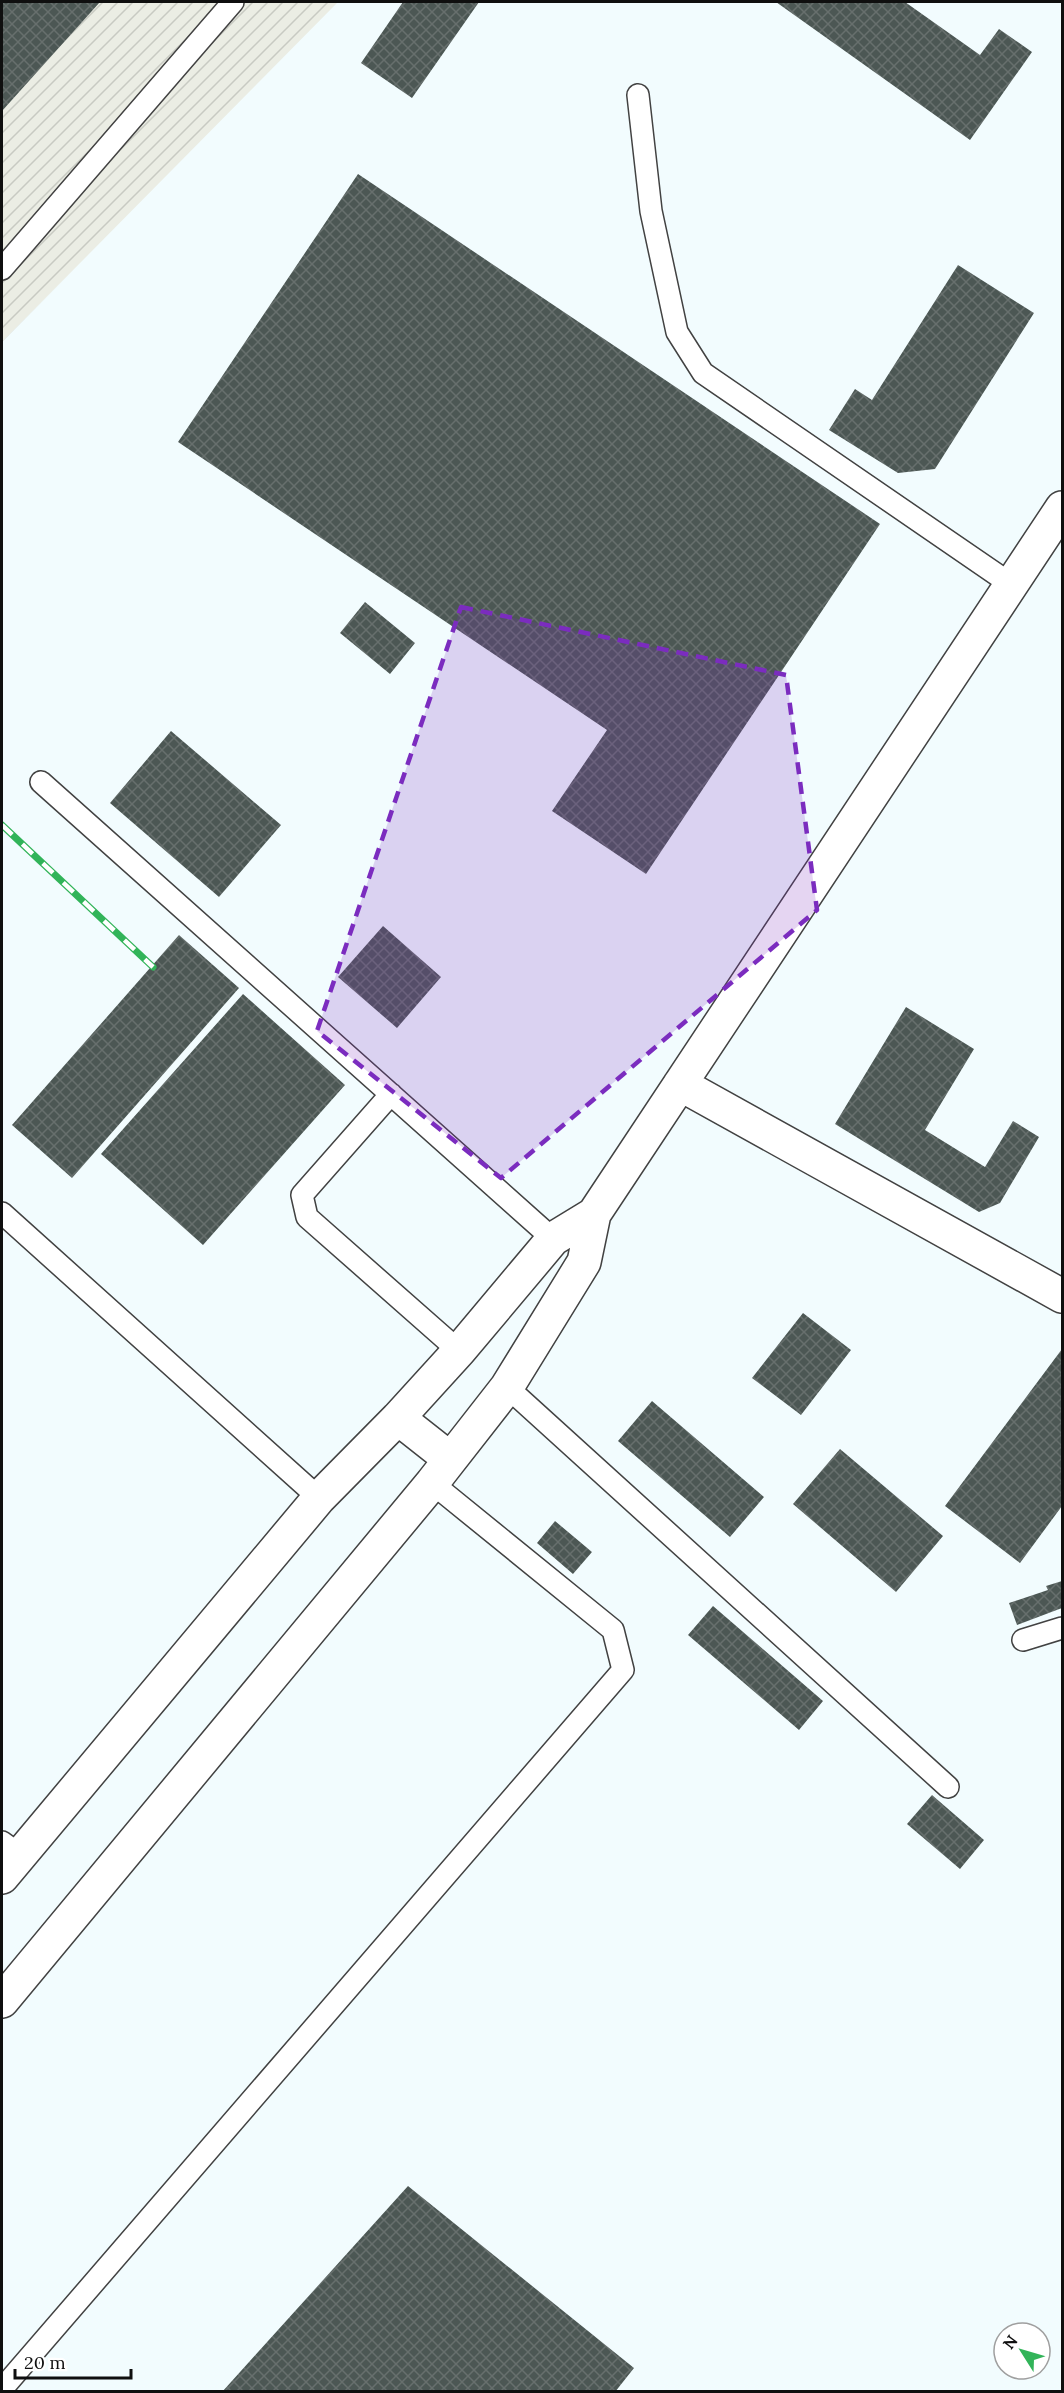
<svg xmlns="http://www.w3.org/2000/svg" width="1064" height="2393" viewBox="0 0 1064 2393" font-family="Lora,serif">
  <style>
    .industrial { fill: url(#industrial-furrows) }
    .building { fill: url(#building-cross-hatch) }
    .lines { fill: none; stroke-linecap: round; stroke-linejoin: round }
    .service-casing { stroke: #424242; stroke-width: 24 }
    .minor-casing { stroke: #424242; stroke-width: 36 }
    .service { stroke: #fff; stroke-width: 21 }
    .minor { stroke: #fff; stroke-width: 33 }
    .rail-casing { stroke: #32b459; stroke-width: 7 }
    .rail { stroke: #fff; stroke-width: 4.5; stroke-dasharray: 14; stroke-linecap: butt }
    .marked { fill: #7b2cbf; fill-opacity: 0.2; stroke: #7b2cbf; stroke-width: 4.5; stroke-dasharray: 12 8; stroke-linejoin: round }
  </style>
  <defs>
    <pattern id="industrial-furrows" width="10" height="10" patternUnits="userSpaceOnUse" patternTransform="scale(1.5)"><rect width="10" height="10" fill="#ebede4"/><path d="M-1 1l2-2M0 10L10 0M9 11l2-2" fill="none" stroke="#c8cac2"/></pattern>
    <pattern id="building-cross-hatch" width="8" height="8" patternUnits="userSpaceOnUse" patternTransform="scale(1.5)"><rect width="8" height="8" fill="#4c5754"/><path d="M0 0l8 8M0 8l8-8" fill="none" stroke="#676f6d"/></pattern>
  </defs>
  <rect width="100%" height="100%" fill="#f2fcfe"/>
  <path class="industrial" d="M2,2H338L2,342Z"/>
  <path class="building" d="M2,2H100L2,111Z
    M403,2H479L412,98L361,63Z
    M776,2H905L980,55L999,29L1032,52L970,140Z
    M358,174L880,524L646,874L552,811L607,730L178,442Z
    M958,265L1034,313L935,469L898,473L829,430L855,389L872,400Z
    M365,602L415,643L390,674L340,633Z
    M171,731L281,825L219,897L110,803Z
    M383,926L441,977L397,1028L338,977Z
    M179,935L239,988L72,1178L12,1125Z
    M243,994L345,1085L203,1245L101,1154Z
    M906,1007L974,1049L925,1130L985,1167L1013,1121L1039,1137L1000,1203L979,1212L835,1124Z
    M803,1313L851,1350L801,1415L752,1378Z
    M1062,1349V1506L1020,1563L945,1506Z
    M652,1401L764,1497L730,1537L618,1441Z
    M840,1449L943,1536L896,1592L793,1504Z
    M555,1521L592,1552L573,1574L537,1543Z
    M1062,1581V1608L1017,1625L1009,1603L1048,1590L1046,1586Z
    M713,1606L823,1701L799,1730L688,1635Z
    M932,1795L984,1840L960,1869L907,1824Z
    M408,2186L634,2368L615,2392H222Z"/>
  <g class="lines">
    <defs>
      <path id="service" d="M638,95L651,211L677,332L703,373L1012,585
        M2,269L233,2
        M41,782L553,1239
        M391,1094L302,1195L307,1217L459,1351
        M2,1213L319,1498
        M507,1387L948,1787
        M1023,1640L1062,1628
        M2,1842L20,1855
        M2,2389L623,1670L613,1630L432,1483"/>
      <path id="minor" d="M680,1084L1062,1296
        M398,1418L450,1459
        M2,1877L319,1498L398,1418L459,1351L553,1239L594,1214
        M2,2001L432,1483L507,1387L584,1262L594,1214L1062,508"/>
    </defs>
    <use href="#service" class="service-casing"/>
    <use href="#minor" class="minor-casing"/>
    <use href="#service" class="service"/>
    <use href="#minor" class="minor"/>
    <defs>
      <path id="rail" d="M2,825L153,967"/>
    </defs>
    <use href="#rail" class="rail-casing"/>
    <use href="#rail" class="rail"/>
  </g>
  <path class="marked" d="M461,607L786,675L817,910L501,1178L317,1031Z"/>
  <rect width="1064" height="2393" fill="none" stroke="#0f0f0f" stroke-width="6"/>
  <g transform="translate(1022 2351) rotate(307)"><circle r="28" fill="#ffffff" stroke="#9f9f9f" stroke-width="1.5"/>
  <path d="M0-4.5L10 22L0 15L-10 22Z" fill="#32b459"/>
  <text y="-9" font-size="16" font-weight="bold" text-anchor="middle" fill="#0f0f0f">N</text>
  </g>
  <path d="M15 2369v9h116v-9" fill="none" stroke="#0f0f0f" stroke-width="3"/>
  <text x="24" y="2369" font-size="18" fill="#0f0f0f" stroke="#ffffff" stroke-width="4.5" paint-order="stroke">20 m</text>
</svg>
